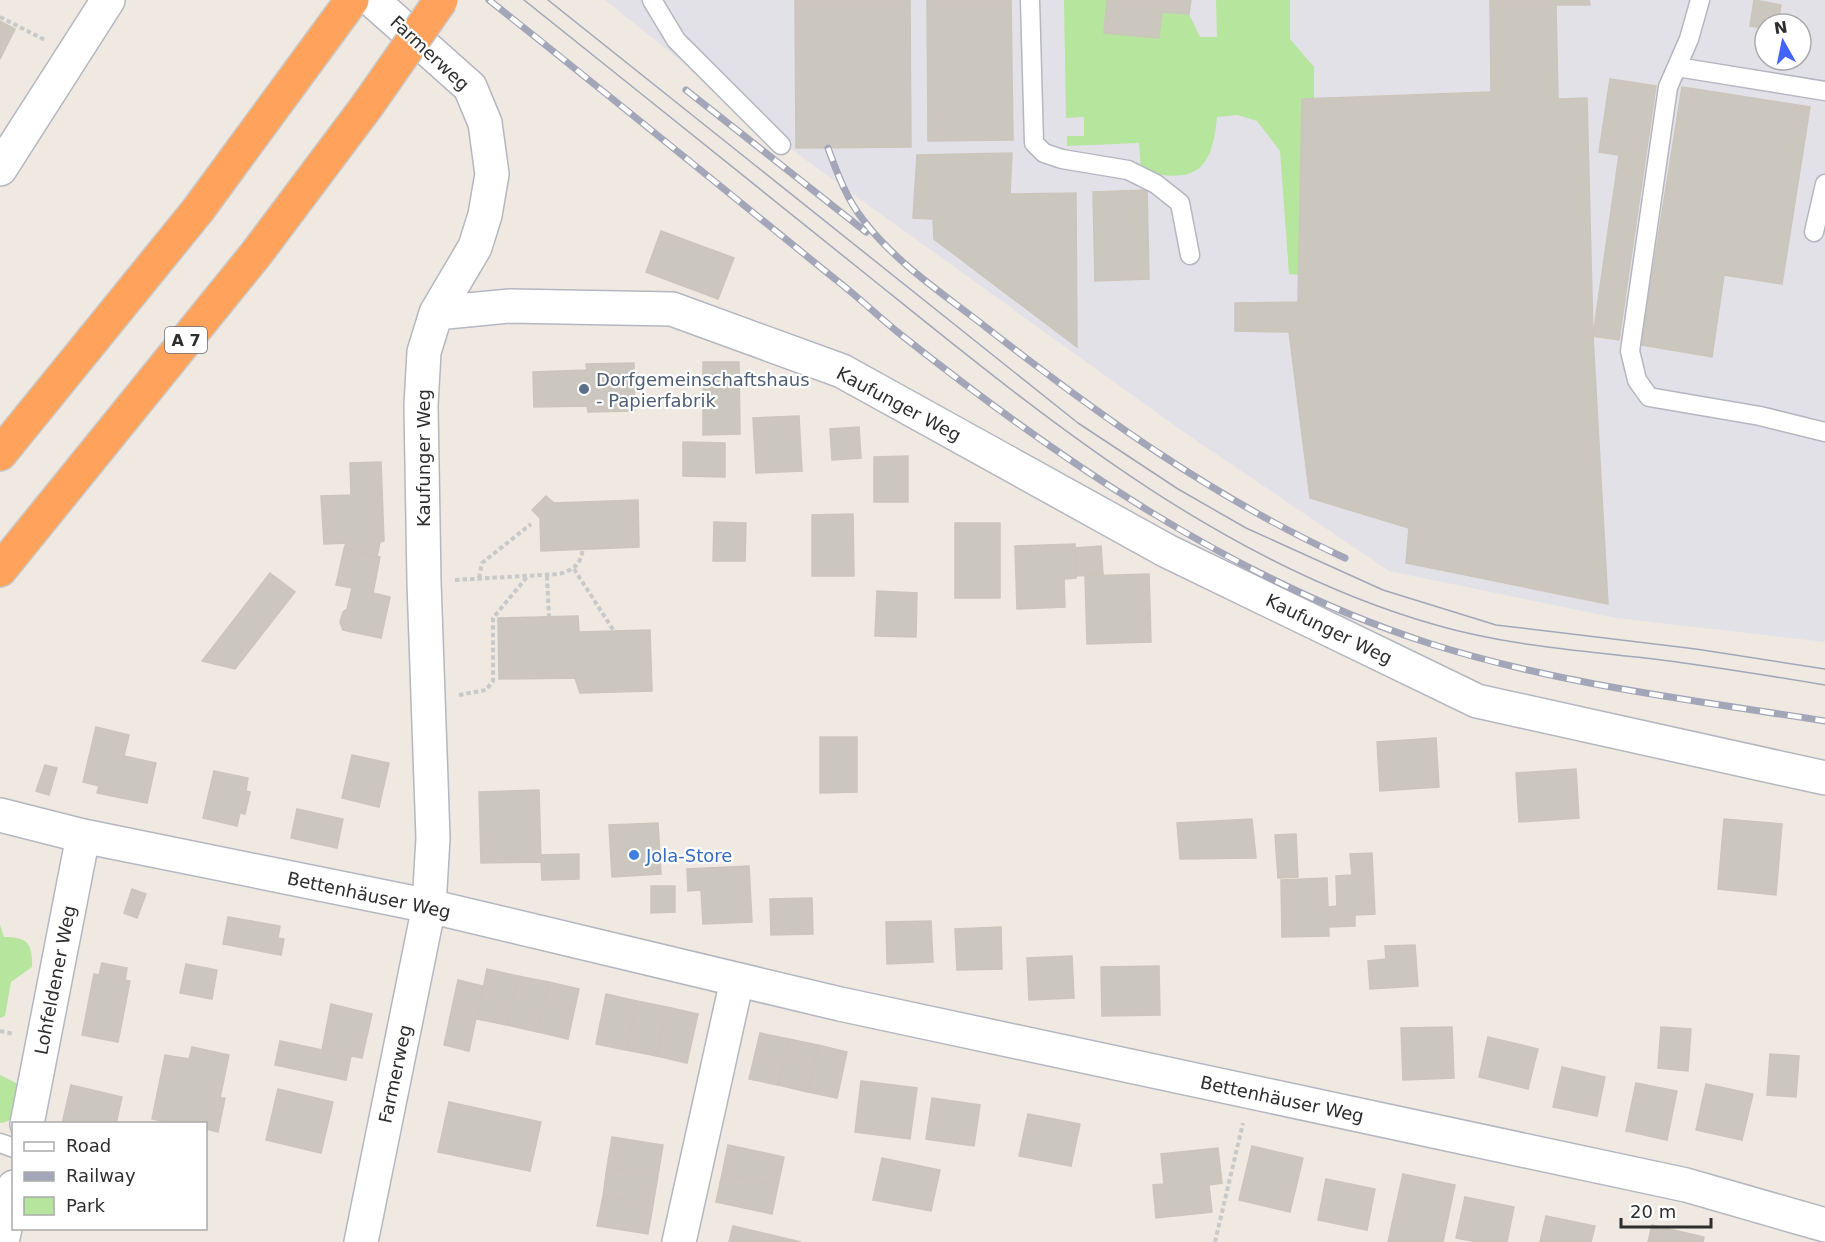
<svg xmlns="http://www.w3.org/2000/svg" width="1825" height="1242" viewBox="0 0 1825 1242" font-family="'DejaVu Sans',sans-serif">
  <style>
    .industrial { fill: #e3e1e8; fill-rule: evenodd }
    .green { fill: #b6e59e }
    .building { fill: #cbc7bf; stroke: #cbc5ba; stroke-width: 1.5 }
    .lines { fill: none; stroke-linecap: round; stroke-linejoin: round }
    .lane-casing { stroke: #b4b7c1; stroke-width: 21 }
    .street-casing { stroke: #b4b7c1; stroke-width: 36 }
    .highway-casing { stroke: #c9c9c9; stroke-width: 36 }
    .path { stroke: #c9c9c9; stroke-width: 4; stroke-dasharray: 4.5 3; stroke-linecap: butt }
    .lane { stroke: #fff; stroke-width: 18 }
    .street { stroke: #fff; stroke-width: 33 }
    .highway { stroke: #ffa35c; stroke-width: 33 }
    .tram { stroke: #a3a6b8; stroke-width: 1.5 }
    .rail-casing { stroke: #a3a6b8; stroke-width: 7 }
    .rail { stroke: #fff; stroke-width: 4.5; stroke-dasharray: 14; stroke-linecap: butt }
    .highway-bridge-casing { stroke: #c9c9c9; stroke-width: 36; stroke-linecap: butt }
    .highway-bridge { stroke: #ffa35c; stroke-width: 33 }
    .service-dot { fill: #5c6f8a; stroke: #fff; stroke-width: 2 }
    .shop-dot { fill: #3f7fe0; stroke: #fff; stroke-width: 2 }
    .labels { text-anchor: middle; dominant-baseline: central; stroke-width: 4.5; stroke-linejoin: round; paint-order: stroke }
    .shield { fill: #fff; stroke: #6d6d6d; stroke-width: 1.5 }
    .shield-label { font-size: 16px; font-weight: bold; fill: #2e2e2e }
    .street-label { font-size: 18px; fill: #2e2e2e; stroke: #fff }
    .service-label { font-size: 18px; fill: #4e5e75; stroke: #fff; text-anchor: start }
    .shop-label { font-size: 18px; fill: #366cbe; stroke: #fff; text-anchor: start }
  </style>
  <rect width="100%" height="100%" fill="#efe9e1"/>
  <path class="industrial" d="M605,0H1825V642L1616,618L1389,571L1182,431L803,158ZM1765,24H1801V60H1765Z"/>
  <path class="green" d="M1064,0H1107L1159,38L1162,12L1189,14L1200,37H1217L1216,0H1290V39L1314,67V98L1302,99L1299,275L1289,274L1280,151L1257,121L1237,115L1217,117C1212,172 1195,184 1141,171L1139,143L1067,146V136H1084V117L1066,118Z
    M0,925L4,937C26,937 33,942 32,967L11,982L5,1016L0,1018Z
    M0,1075L18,1084C21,1101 21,1121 0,1123Z"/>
  <path class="building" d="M795,0H910L911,147L796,148Z
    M927,0H1011L1013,140L928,141Z
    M1107,0H1191L1189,14L1162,12L1159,38L1104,33Z
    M1490,0H1589L1590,5H1556L1558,99L1587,98L1593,336L1608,604L1406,563L1409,528L1310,498L1289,332L1235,331V303L1298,302L1302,99L1491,92Z
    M1754,0L1781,5L1778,24H1765V28L1750,26Z
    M0,21L15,29L0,59Z
    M1610,79L1656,86L1619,340L1593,336L1619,155L1599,152Z
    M1682,87L1810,107L1782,284L1724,275L1712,357L1641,345Z
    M1012,153L1010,194L1076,193L1077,347L934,239L933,219L913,218L917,155Z
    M1147,190L1149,279L1095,281L1093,192Z
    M661,231L734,258L718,299L646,272Z
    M703,362H739L740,434L703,435Z
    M634,363L635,411L588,412L587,406L534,407L533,372L587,370L586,364Z
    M799,416L802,471L756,473L753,418Z
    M859,427L861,458L832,460L830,429Z
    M683,442L725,443V477L683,476Z
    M908,456V502H874V457Z
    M381,462L384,541L380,542L377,557L344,549L346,543L324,544L321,496L351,495L350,463Z
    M546,496L554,503L638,500L639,547L541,551L540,518L532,510Z
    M853,514L854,576H812V515Z
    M714,522L746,523L745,561H713Z
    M955,523H1000V598H955Z
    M1075,544L1076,578L1064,579L1065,607L1017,609L1015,546Z
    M1101,546L1103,574L1077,576L1075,548Z
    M344,549L380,557L373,593L390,597L381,638L343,630L340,622L343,612L347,609L352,588L336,585Z
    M270,573L295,592L235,669L202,661Z
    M1149,574L1151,642L1087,644L1085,576Z
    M877,591L917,593L916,637L875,636Z
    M578,616L579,632L650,630L652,691L580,693L575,678L499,679L498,618Z
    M96,727L129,735L124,756L156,763L147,803L97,793L99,786L83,782Z
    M820,737H857V792L820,793Z
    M1436,738L1439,787L1380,791L1377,742Z
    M352,755L389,763L379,807L342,798Z
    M45,765L57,768L49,795L36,791Z
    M1576,769L1579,818L1519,822L1516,773Z
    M214,771L248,778L246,791L250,792L245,814L240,813L237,826L203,818Z
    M539,790L541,862L481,863L479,792Z
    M297,809L343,819L337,848L291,838Z
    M1252,819L1256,858L1180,859L1177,823Z
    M1724,819L1782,824L1776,895L1718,889Z
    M658,823L661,874L612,877L609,825Z
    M1296,834L1298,877L1278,878L1275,835Z
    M1372,853L1375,914L1355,915V926L1329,927L1328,907L1337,906L1336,876L1352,875L1350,854Z
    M579,854V879L542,880L541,855Z
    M749,866L752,922L703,924L701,890L688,891L687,869Z
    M1327,878L1329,936L1282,937L1281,880Z
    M651,886H675V912L651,913Z
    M132,889L146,894L137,918L124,913Z
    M812,898L813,934L771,935L770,899Z
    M228,917L280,926L278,938L284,939L281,955L223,944Z
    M931,921L933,962L887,964L886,922Z
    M1001,927L1002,969L957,970L955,929Z
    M1415,945L1418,986L1370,989L1368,961L1386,959L1385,946Z
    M1072,956L1074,998L1029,1000L1027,958Z
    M102,963L127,968L125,980L130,981L118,1042L82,1035L94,974L99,975Z
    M186,964L217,970L212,999L180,993Z
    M1159,966L1160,1015L1102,1016L1101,967Z
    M487,969L518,976L507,1025L477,1019Z
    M518,976L549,982L538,1032L507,1025Z
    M458,980L483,986L469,1051L444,1045Z
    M549,982L579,989L568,1039L538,1032Z
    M606,994L637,1001L626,1050L596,1044Z
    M637,1001L667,1007L657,1056L626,1050Z
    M331,1004L372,1014L362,1058L322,1050Z
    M667,1007L698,1014L687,1063L657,1056Z
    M1452,1027L1454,1078L1403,1080L1401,1028Z
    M1661,1027L1691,1029L1688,1071L1658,1068Z
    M760,1033L789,1039L778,1085L749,1079Z
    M1488,1037L1538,1049L1528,1089L1479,1077Z
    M789,1039L818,1045L808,1092L778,1085Z
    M280,1041L351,1056L346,1080L275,1065Z
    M818,1045L847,1052L837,1098L808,1092Z
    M192,1047L229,1055L220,1098H225L218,1132L206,1129V1124H177L152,1119L165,1055L189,1059Z
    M1770,1054L1799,1056L1796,1097L1767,1095Z
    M1562,1067L1605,1077L1597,1116L1553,1107Z
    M861,1081L917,1088L910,1139L855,1132Z
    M1636,1083L1677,1091L1667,1140L1626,1131Z
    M1706,1084L1753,1094L1742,1140L1696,1130Z
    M71,1085L122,1097L116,1124H62Z
    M278,1089L333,1102L321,1153L266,1140Z
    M932,1098L980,1105L974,1146L926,1139Z
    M449,1102L541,1122L530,1171L438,1152Z
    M1028,1114L1080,1124L1071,1166L1019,1156Z
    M612,1137L663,1145L658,1175L607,1167Z
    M728,1145L784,1157L778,1185L722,1174Z
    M1252,1146L1303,1158L1290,1212L1239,1200Z
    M1218,1148L1222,1183L1209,1185L1212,1212L1156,1218L1153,1185L1164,1184L1161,1154Z
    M882,1158L940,1170L931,1211L873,1200Z
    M607,1167L658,1175L653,1205L603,1196Z
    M722,1174L778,1185L772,1214L716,1202Z
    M1403,1174L1455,1185L1443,1242H1388Z
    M1326,1179L1375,1189L1367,1230L1318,1220Z
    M603,1196L653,1205L648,1234L597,1226Z
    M1465,1197L1514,1207L1507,1242H1477L1456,1238Z
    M1546,1216L1595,1226L1591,1242H1540Z
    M1652,1225L1704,1237L1703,1242H1648Z
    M733,1226L801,1242H729Z"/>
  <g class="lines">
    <defs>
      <path id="lane" d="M652,0L676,40L781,145
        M1030,0L1034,143L1044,153L1062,159L1128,170L1156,184L1180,203L1190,255
        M1700,0L1689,39L1668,87L1630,351L1637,380L1649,397L1760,416L1825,432
        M1677,67L1825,91
        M1814,232L1825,184
        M0,1143L14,1148"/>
      <path id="street" d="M0,169L108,0
        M436,313L510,306L672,309L842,371L1167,551L1477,701L1825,778
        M0,815L83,836L429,906L840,1004L1686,1185L1825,1225
        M27,1124L83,836
        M2,1242L14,1187
        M361,1242L429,906L433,838L424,582L421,405L424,352L436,313L475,247L485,215L492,174L485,123L470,87L372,0
        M679,1242L737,980"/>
      <path id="highway" d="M0,454L198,210L352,0
        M0,570L256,254L367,106"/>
    </defs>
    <use href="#lane" class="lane-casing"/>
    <use href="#street" class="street-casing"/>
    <use href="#highway" class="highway-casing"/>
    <path class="path" d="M0,17L45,40
      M574,569L614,631
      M547,576L549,617
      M479,578L482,563L531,524
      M455,580L559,574C575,569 580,565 583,549
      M459,695L486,690L493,681V618L527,577
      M0,1031L14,1034
      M1215,1242L1243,1123"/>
    <use href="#lane" class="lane"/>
    <use href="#street" class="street"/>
    <use href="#highway" class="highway"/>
    <path class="tram" d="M524,0C640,93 757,186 872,279C1045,418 1219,563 1436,625C1505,645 1575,650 1645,658C1705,665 1765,675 1825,685
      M548,0L1078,423L1178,489L1246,528L1383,590L1496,625L1696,649L1825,669"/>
    <defs>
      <path id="rail" d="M489,0C605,92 720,186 835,279C857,296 878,316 900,334C1059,460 1234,580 1428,643C1557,684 1691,700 1825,721
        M686,90L866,232
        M828,148C837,173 847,200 864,221C897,264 945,295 987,328C1100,416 1214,498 1345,558"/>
    </defs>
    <use href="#rail" class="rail-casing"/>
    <use href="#rail" class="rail"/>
    <defs>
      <path id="highway-bridge" d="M367,106L441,0"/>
    </defs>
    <use href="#highway-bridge" class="highway-bridge-casing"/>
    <use href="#highway-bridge" class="highway-bridge"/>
  </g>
  <circle class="service-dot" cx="584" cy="389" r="6"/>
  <circle class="shop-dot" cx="634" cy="855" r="6"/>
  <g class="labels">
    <rect class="shield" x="165" y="327" width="42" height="26" rx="4.5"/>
    <g class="shield-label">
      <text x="186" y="340">A 7</text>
    </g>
    <g class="street-label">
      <text transform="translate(430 53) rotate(43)">Farmerweg</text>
      <text transform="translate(899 404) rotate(28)">Kaufunger Weg</text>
      <text transform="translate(423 458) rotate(-90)">Kaufunger Weg</text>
      <text transform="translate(1329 629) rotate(26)">Kaufunger Weg</text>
      <text transform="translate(369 895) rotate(12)">Bettenhäuser Weg</text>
      <text transform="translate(55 980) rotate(-79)">Lohfeldener Weg</text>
      <text transform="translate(395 1074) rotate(-78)">Farmerweg</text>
      <text transform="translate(1282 1099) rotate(12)">Bettenhäuser Weg</text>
    </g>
    <g class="service-label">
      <text x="596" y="379">Dorfgemeinschaftshaus<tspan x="596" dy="21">- Papierfabrik</tspan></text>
    </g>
    <g class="shop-label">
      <text x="646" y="855">Jola-Store</text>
    </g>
  </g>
  <rect x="12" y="1122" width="195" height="108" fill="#ffffff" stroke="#ababab" stroke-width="1.5"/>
  <rect x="24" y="1142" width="30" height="9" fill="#ffffff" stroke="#ababab" stroke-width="1.5"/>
  <text x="66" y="1152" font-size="18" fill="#2e2e2e">Road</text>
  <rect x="24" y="1172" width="30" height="9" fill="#a3a6b8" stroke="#ababab" stroke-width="1.5"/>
  <text x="66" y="1182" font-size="18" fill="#2e2e2e">Railway</text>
  <rect x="24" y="1197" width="30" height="18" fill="#b6e59e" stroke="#ababab" stroke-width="1.5"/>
  <text x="66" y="1212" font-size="18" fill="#2e2e2e">Park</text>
  <g transform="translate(1783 42) rotate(351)"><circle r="28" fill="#ffffff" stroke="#ababab" stroke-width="1.5"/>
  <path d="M0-4.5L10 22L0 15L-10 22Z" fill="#4264fb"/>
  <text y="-9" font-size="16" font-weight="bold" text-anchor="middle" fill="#2e2e2e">N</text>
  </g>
  <path d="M1621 1218v9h90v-9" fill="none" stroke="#2e2e2e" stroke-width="3"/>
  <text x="1630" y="1218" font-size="18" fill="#2e2e2e" stroke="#ffffff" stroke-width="4.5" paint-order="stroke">20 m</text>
</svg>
